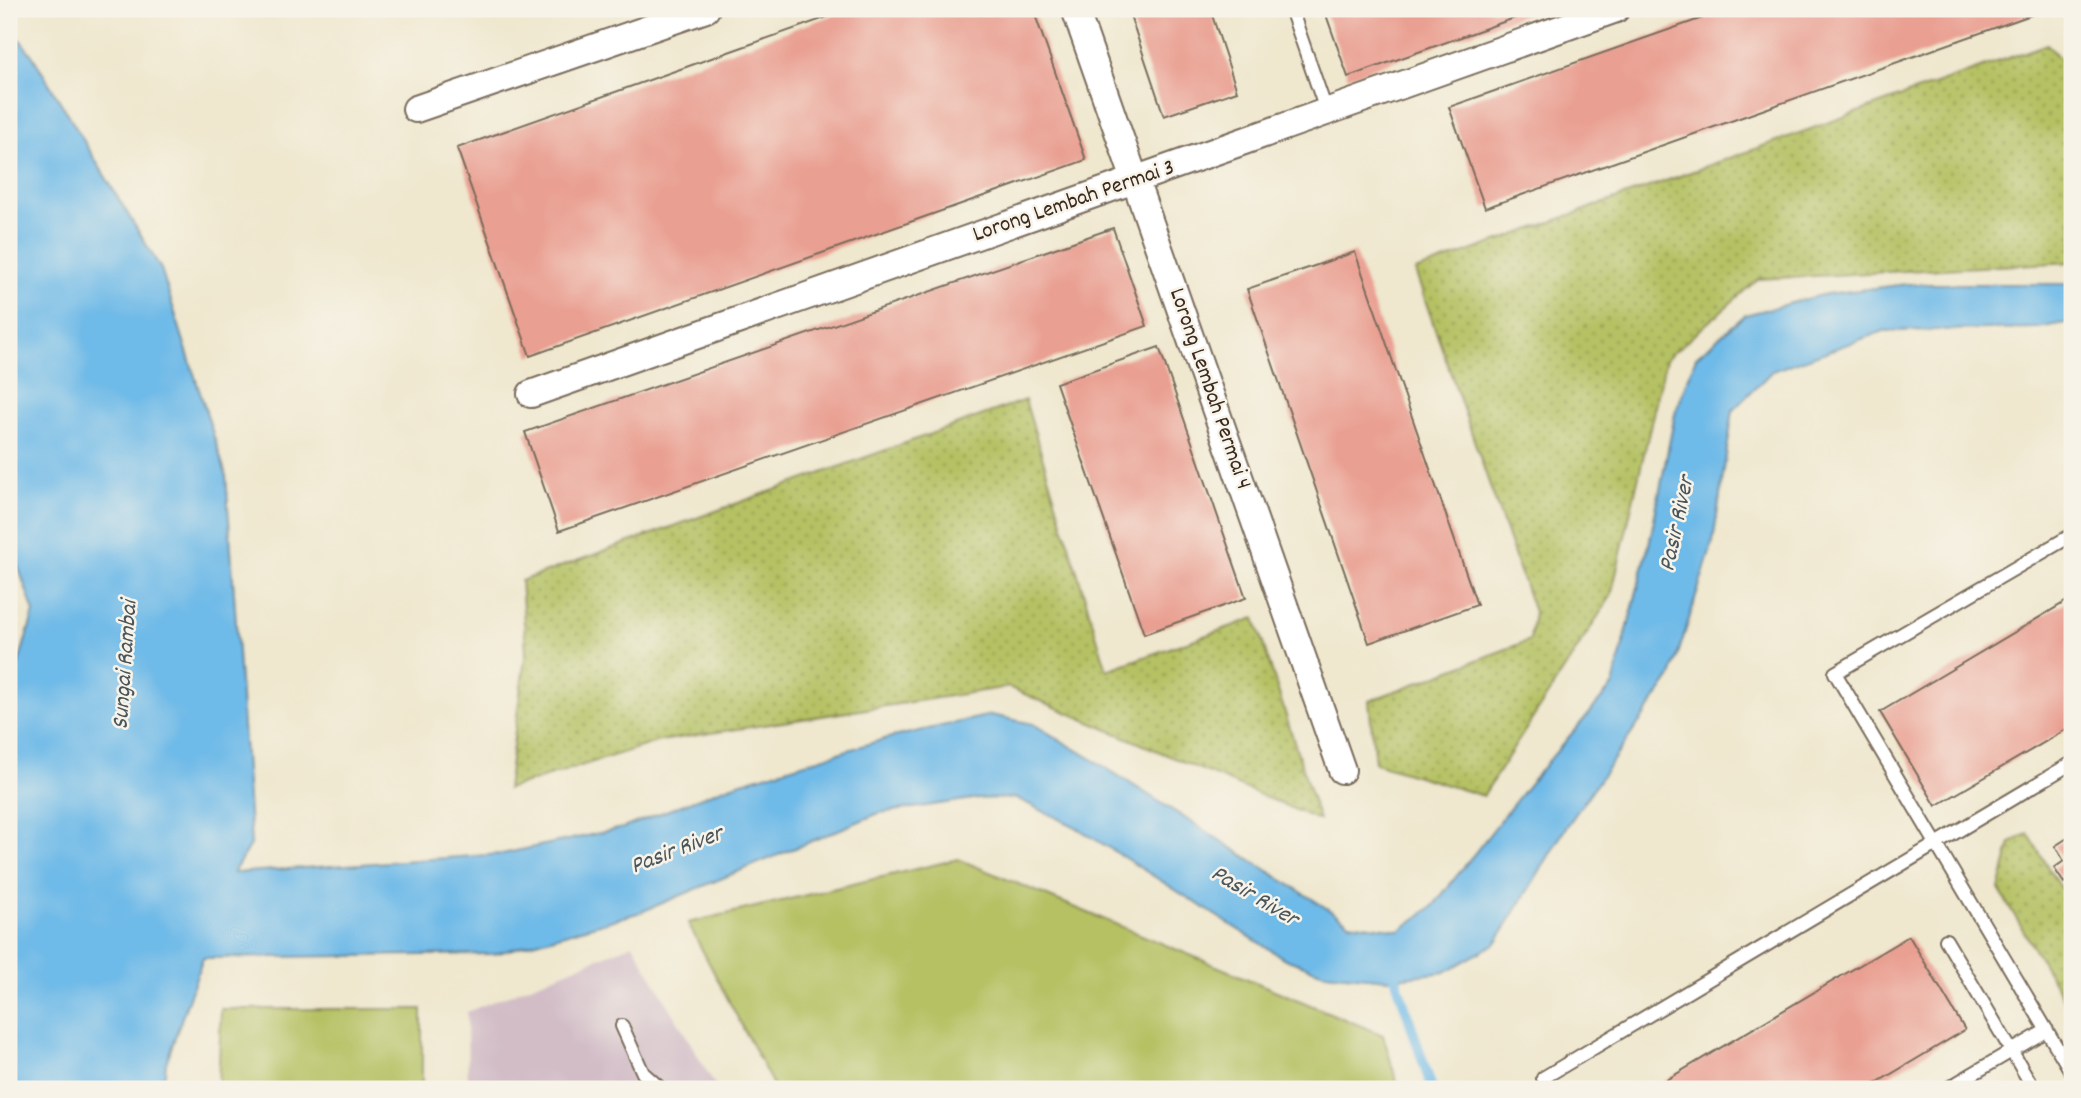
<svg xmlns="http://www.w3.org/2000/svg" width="2081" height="1098" viewBox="0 0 2081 1098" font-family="Dekko,sans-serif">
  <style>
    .industrial { fill: #d2bdc7 }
    .grass { fill: #b5c163; stroke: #787640; stroke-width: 2 }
    .park { fill: url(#park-dots); stroke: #787640; stroke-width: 2 }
    .water { fill: #6ebae8; stroke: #547283; stroke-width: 2 }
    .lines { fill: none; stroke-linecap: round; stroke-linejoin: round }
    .stream { stroke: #6ebae8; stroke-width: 10 }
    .building { fill: #e99f91 }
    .service-casing { stroke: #7a6c5c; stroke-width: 16 }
    .minor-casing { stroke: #7a6c5c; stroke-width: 30 }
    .service { stroke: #fff; stroke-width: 12 }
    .minor { stroke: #fff; stroke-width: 26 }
    .labels { text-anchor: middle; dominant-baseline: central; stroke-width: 5; stroke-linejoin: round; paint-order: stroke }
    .street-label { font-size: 23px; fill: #3b2a1e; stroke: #f7f3e8 }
    .water-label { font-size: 24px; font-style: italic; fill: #4a555b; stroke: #f7f3e8 }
  </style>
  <defs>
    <pattern id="park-dots" width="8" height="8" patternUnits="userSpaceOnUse" patternTransform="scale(1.75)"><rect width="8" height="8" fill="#b5c163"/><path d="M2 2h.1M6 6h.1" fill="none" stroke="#949d51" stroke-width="1.8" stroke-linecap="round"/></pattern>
  </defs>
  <rect width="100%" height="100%" fill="#f7f3e8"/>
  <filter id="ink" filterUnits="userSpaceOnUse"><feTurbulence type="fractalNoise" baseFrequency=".0143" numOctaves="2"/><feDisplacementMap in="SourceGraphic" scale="14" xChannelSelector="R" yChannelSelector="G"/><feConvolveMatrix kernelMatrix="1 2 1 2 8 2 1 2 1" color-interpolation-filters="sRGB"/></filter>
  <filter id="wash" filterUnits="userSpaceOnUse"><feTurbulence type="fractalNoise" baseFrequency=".00686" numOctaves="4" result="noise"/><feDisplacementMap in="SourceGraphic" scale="28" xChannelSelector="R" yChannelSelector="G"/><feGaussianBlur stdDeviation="1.57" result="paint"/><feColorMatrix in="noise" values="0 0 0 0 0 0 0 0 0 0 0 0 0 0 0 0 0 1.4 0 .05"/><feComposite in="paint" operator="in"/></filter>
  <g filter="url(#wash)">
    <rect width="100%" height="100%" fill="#efe7ce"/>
    <path class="industrial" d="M633,944L717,1089H468L467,1012Z"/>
    <path class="grass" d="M958,859L1383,1035L1399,1089H775L688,923Z
      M221,1009H422V1089H218Z"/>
    <path class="park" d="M2047,44L2072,73V262L1758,279L1666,359L1611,596L1483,796L1375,763L1369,701L1530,640L1534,612L1415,271Z
      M1025,400L1107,670L1255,618L1319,820L1008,687L660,741L507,789L526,651L521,581Z
      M2028,833L2060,888L2072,881V1013L1999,889L2011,843Z"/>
    <path class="water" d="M9,26L32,55L161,269L226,475L251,843L233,873L502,854L623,828L732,785L888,738L991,715L1033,724L1092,759L1350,923L1400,930L1433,906L1530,783L1613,685L1650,540L1675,414L1696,357L1745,315L1826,294L1907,284H2072V322L2038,328L1884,331L1772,371L1733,410L1713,542L1671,677L1565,829L1496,943L1445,972L1388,979L1324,973L1285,959L1074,826L1016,798L973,799L879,813L641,912L495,954L203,958L166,1063L163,1089H9V695L34,612L9,540Z"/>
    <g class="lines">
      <path class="stream" d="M1392,967L1432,1089"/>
    </g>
    <g id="blocks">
      <path class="building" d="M850,9H1033L1086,160L530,356L457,148Z
        M1128,9H1210L1237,91L1164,116Z
        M1324,9H1540L1348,77Z
        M1728,9H2048L1485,208L1449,107Z
        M1113,228L1147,326L559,531L525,432Z
        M1355,252L1477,605L1369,643L1247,289Z
        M1159,347L1246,598L1144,634L1056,383Z
        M2072,598V726L1936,806L1880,712Z
        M2072,835V878L2064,883L2054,868L2064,861L2055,846Z
        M1909,936L1965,1030L1866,1089H1651Z"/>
    </g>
  </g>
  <g filter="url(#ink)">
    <use href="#blocks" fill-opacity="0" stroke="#7a6c5c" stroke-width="2"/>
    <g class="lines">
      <defs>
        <path id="service" d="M1291,9L1327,113
          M2072,535L1835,673L2072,1073
          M1946,940L2034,1089
          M622,1026L643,1073L661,1089
          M1549,1089L1543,1078L2072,763
          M1947,1089L2047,1030"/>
        <path id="minor" d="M1075,9L1342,770
          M416,109L706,9
          M531,394L1616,9"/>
      </defs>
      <use href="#service" class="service-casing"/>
      <use href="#minor" class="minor-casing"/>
      <use href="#service" class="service"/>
      <use href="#minor" class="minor"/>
    </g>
  </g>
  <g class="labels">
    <g class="street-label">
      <text transform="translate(1074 202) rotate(-19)">Lorong Lembah Permai 3</text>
      <text transform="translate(1209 389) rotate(71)">Lorong Lembah Permai 4</text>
    </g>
    <g class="water-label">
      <text transform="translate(1678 524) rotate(-78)">Pasir River</text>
      <text transform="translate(126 665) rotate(-86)">Sungai Rambai</text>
      <text transform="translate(677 851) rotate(-21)">Pasir River</text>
      <text transform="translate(1254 897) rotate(31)">Pasir River</text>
    </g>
  </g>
  <rect width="2081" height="1098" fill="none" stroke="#f7f3e8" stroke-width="35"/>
</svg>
